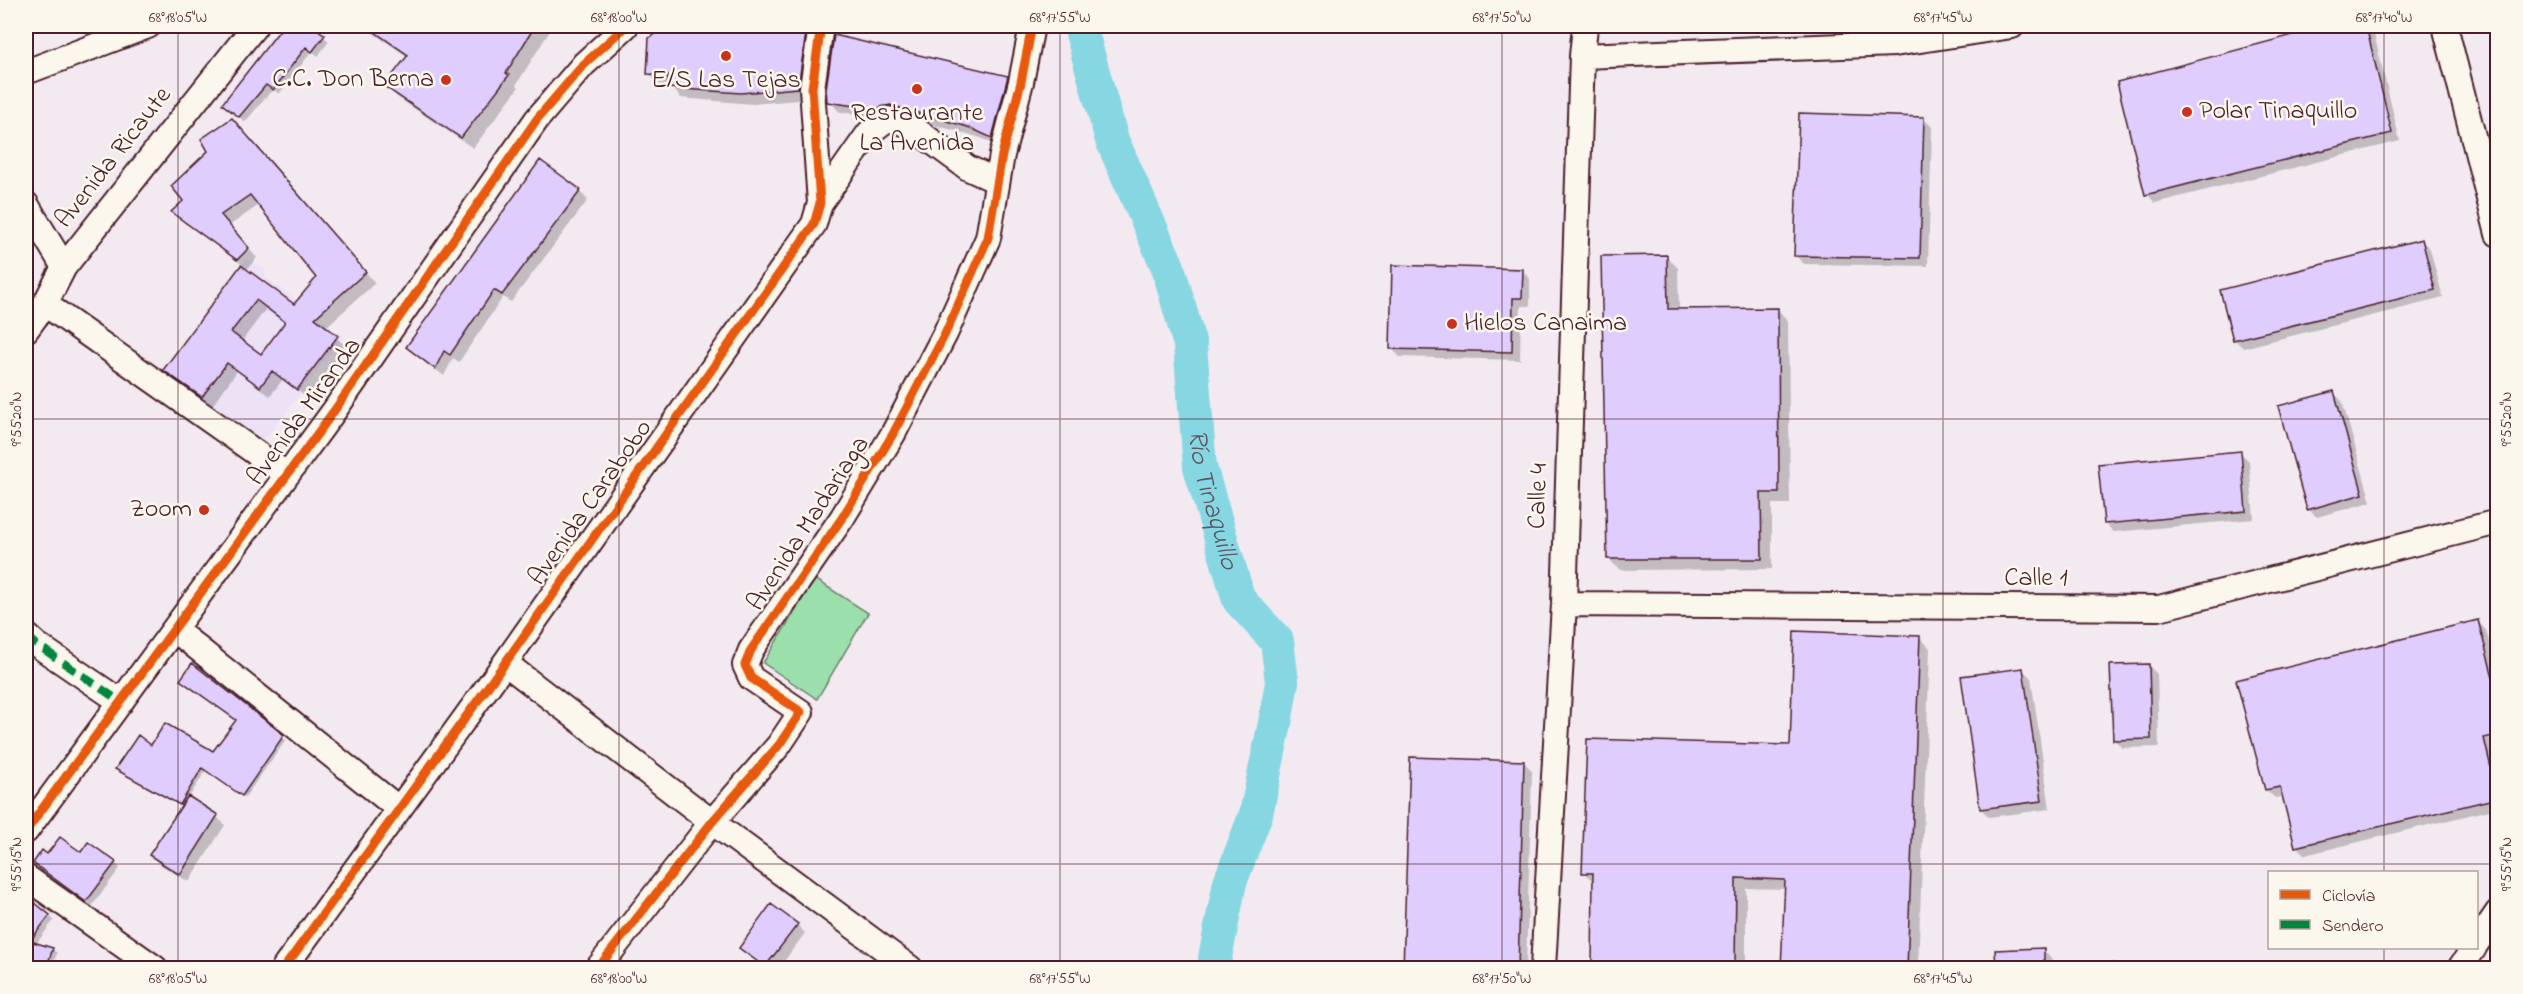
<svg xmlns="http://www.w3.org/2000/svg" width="2523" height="994" viewBox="0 0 2523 994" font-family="'Indie Flower',sans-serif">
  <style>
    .built { fill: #ede1f5 }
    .green { fill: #9be0ac; stroke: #72806c; stroke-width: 1.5 }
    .shadow { fill: #0003; fill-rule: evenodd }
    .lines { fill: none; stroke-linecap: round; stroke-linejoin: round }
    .river { stroke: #87d7e3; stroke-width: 34 }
    .building { fill: #dfcdfe; stroke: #4a1f2b; stroke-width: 1.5; fill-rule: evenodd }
    .minor-casing { stroke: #4a1f2b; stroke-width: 28 }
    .minor { stroke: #fbf7ec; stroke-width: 24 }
    .quiet { stroke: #00873e; stroke-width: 8; stroke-dasharray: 15 8; stroke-linecap: butt }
    .cycleway-casing { stroke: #fbf7ec; stroke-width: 13 }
    .cycleway { stroke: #e8590c; stroke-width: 9 }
    .ticks { fill: none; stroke: #4a1f2b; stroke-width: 1.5; stroke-opacity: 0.45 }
    .poi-dot { fill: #c8321e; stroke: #fbf7ec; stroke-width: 2 }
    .labels { text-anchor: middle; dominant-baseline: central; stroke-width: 5; stroke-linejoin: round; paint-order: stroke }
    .poi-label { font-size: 26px; fill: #4a1f2b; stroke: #fbf7ec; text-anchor: end }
    .street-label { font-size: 26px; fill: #4a1f2b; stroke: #fbf7ec }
    .water-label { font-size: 27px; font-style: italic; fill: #5c5662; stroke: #fbf7ec }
    .neatline { fill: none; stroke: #4a1f2b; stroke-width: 2 }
    .ticks-label { font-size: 15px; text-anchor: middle; fill: #4a1f2b }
  </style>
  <rect width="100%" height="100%" fill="#f3eaf1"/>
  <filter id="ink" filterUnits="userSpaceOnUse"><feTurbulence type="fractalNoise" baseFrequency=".0167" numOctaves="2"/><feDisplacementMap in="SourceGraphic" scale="12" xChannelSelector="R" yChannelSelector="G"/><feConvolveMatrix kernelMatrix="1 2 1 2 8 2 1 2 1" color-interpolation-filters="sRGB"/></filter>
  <g filter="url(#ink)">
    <path class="built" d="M247,258L265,270V276L343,337L268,436L257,440L162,372Z"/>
    <path class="green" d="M815,579L868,613L817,699L763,663Z"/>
    <path class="shadow" d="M285,26H310L329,41L318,56L312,51L279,94L273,89L245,122L224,104Z
      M363,26H553L516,85L519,87L473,148L397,97L386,86L408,57Z
      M669,26H821L809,99L753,104L681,98L670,85H660L648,73L650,39Z
      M2333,26H2372L2400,141L2155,203L2147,194L2119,83Z
      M1007,77L1018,88L1003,148L981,138L903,116L889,119L840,112L829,101Z
      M1923,118L1932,127L1928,266L1804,264L1795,255Z
      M241,130L375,283L325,328L347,347L307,398L283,379L270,396L237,371L212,406L175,379L165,370L243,265L183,222L173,212L185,202ZM259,205L318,278L294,306L246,270L257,258L229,226ZM266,309L286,324L261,356L241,342Z
      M580,192L588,200L511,302L503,297L459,362L453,358L444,376L417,355Z
      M2422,241L2430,249L2443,298L2243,348L2235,340L2222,291Z
      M1666,256L1678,268L1679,310L1777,309L1788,321L1790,504H1772V569L1620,570L1609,559Z
      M1522,270L1530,279V306H1521L1520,360L1400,357L1391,348Z
      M2333,392L2342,401L2371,502L2317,517L2308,509Z
      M2240,452L2249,461L2254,519L2114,532L2105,524Z
      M2478,622L2486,630L2498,674V745L2491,746L2498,770V808L2305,855L2296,846L2284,796L2275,798L2266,790Z
      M1919,637L1930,648L1918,968H1783L1786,889L1746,888V968H1593L1594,883L1584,872L1791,747Z
      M192,665L286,740L245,797L206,770L188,799L217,817L225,825L189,882L159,864L151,855L183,806L117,769L152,747L213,753L238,720Z
      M2148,665L2157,674L2159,747L2123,748L2114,740Z
      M2023,670L2031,678L2050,809L1989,817L1981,809Z
      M1524,762L1532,771L1526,968H1405Z
      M81,854L115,863L120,868L92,906L35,863L47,856Z
      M26,898L54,920L36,944L52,949L57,953L52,968H32L29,966L32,960L26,956Z
      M797,925L805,933L779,968H766L741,948Z
      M2043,950L2055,963L2115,962L2121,968H1998Z"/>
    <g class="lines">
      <path class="river" id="s1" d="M1080,26L1112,140L1168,267L1190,345L1200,467L1239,600L1277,641L1282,682L1275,723L1256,814L1230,882L1215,958V968"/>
    </g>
    <path class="building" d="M283,26H313L325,35L312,52L306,47L273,90L266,85L239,117L222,104Z
      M366,26H535L506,73L509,75L461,138L384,86L408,55Z
      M666,26H807L798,88L741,93L668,88V75L647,74L649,38Z
      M2327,26H2366L2392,133L2145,195L2117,82Z
      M834,35L1008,76L992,138L968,127L890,105L877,109L827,102L826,89Z
      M1799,113L1924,117L1920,258L1794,256Z
      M232,118L366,272L315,318L338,336L297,390L272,371L260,387L227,363L202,397L163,370L241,265L294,304L316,278L250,195L221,215L249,248L237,260L171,212L183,201L171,186L208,151L201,139ZM256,300L285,322L261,354L231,332Z
      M540,160L581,190L502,295L494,290L450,355L444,351L435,369L406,347Z
      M2422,239L2435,290L2233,340L2220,290Z
      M1667,255L1668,309L1778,308L1779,493H1761L1762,559H1607L1601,256Z
      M1392,265L1523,269L1522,298H1513L1512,352L1390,349Z
      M2334,391L2363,494L2307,510L2278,406Z
      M2241,451L2246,511L2104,524L2098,464Z
      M2478,620L2498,696V735L2484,738L2498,798L2295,847L2280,787L2265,790L2236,680Z
      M1794,631L1920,636L1907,969H1781L1785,880L1736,878L1735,969H1592L1593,873H1582L1587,739L1790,745Z
      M192,663L284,735L242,796L202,768L180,805L115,769L138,735L151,745L165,723L213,751L236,720L180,680Z
      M2149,664L2151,739L2113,740L2110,665Z
      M2023,668L2042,801L1980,809L1961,676Z
      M1410,757L1524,761L1518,969H1403Z
      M188,796L218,815L180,875L149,855Z
      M60,837L81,852L88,842L116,862L86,902L33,863L42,850L47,854Z
      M26,896L50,915L30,941L53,948L46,969L26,966Z
      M771,904L798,924L765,967L739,948Z
      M2044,948V969H1996L1995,950Z"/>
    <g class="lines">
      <defs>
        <path id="minor" d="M2445,26L2498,234
          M1582,56L1894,44L2012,26
          M26,72L148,26
          M820,203L869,133L887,119L908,124L968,168L997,181
          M26,204L64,267
          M45,304L286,474
          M26,330L45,304L64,267L255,26
          M1564,604L2159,608L2498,522
          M175,630L399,809
          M26,635L36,644L121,702
          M505,663L712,822L910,968
          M26,831L334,411L537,119L584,64L626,26
          M26,877L155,968
          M2476,944L2498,912
          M284,968L505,663L814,224L820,203L812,88L821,26
          M598,968L712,822L779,745L801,712L751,678L745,665L751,650L842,518L893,434L945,334L988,238L1002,155L1021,82L1032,26
          M1543,968L1564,604L1582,56L1585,26
          M2460,968L2474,948"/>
      </defs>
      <use href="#minor" class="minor-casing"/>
      <use href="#minor" class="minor"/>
      <path class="quiet" d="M26,635L36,644L121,702"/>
      <defs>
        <path id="cycleway" d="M26,831L334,411L537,119L584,64L626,26
          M284,968L505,663L814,224L820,203L812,88L821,26
          M598,968L712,822L779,745L801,712L751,678L745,665L751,650L842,518L893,434L945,334L988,238L1002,155L1021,82L1032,26"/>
      </defs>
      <use href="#cycleway" class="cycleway-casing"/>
      <use href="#cycleway" class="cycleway"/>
    </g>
  </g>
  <path class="ticks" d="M178,26V968M619,26V968M1060,26V968M1502,26V968M1943,26V968M2384,26V872M26,419H2498M26,864H2498M2384,948V968"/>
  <g class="poi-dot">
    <circle cx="726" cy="56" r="6"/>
    <circle cx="446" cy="80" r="6"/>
    <circle cx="917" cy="89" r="6"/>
    <circle cx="2187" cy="112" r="6"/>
    <circle cx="1452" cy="324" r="6"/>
    <circle cx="204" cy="510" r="6"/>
  </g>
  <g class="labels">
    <g class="poi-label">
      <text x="434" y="80">C.C. Don Berna</text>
      <text x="726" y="81" text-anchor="middle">E/S Las Tejas</text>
      <text x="2199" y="112" text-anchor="start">Polar Tinaquillo</text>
      <text x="917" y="114" text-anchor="middle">Restaurante<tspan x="917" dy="30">La Avenida</tspan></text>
      <text x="1464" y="324" text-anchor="start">Hielos Canaima</text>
      <text x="192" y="510">Zoom</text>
    </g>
    <g class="street-label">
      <text transform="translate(114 158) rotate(-52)">Avenida Ricaute</text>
      <text transform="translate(305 412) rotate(-54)">Avenida Miranda</text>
      <text transform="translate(1539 496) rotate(-88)">Calle 4</text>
      <text transform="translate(591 503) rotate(-55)">Avenida Carabobo</text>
      <text transform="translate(809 524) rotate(-57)">Avenida Madariaga</text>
      <text x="2036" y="579">Calle 1</text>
    </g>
    <g class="water-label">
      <text stroke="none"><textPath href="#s1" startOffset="495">Río Tinaquillo</textPath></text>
    </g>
  </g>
  <rect width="2523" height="994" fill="none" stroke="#fbf7ec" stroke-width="66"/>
  <rect x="2268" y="871" width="210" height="78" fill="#fbf7ec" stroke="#b4a19f" stroke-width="1.5"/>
  <rect x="2280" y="890" width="30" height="9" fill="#e8590c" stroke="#b4a19f" stroke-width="1.5"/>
  <text x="2322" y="901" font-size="18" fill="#4a1f2b">Ciclovía</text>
  <rect x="2280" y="920" width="30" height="9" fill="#00873e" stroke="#b4a19f" stroke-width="1.5"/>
  <text x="2322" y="931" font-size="18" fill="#4a1f2b">Sendero</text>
  <rect x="33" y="33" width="2457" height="928" class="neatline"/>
  <g class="ticks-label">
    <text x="178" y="22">68°18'05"W</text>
    <text x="619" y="22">68°18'00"W</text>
    <text x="1060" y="22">68°17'55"W</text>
    <text x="1502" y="22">68°17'50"W</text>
    <text x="1943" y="22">68°17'45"W</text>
    <text x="2384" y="22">68°17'40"W</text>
    <text transform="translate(16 419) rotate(-90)" y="5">9°55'20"N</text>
    <text transform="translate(2506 419) rotate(-90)" y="5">9°55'20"N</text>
    <text transform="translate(16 864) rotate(-90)" y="5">9°55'15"N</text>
    <text transform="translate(2506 864) rotate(-90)" y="5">9°55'15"N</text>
    <text x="178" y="983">68°18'05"W</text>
    <text x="619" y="983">68°18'00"W</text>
    <text x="1060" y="983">68°17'55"W</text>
    <text x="1502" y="983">68°17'50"W</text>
    <text x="1943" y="983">68°17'45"W</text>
  </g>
</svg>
